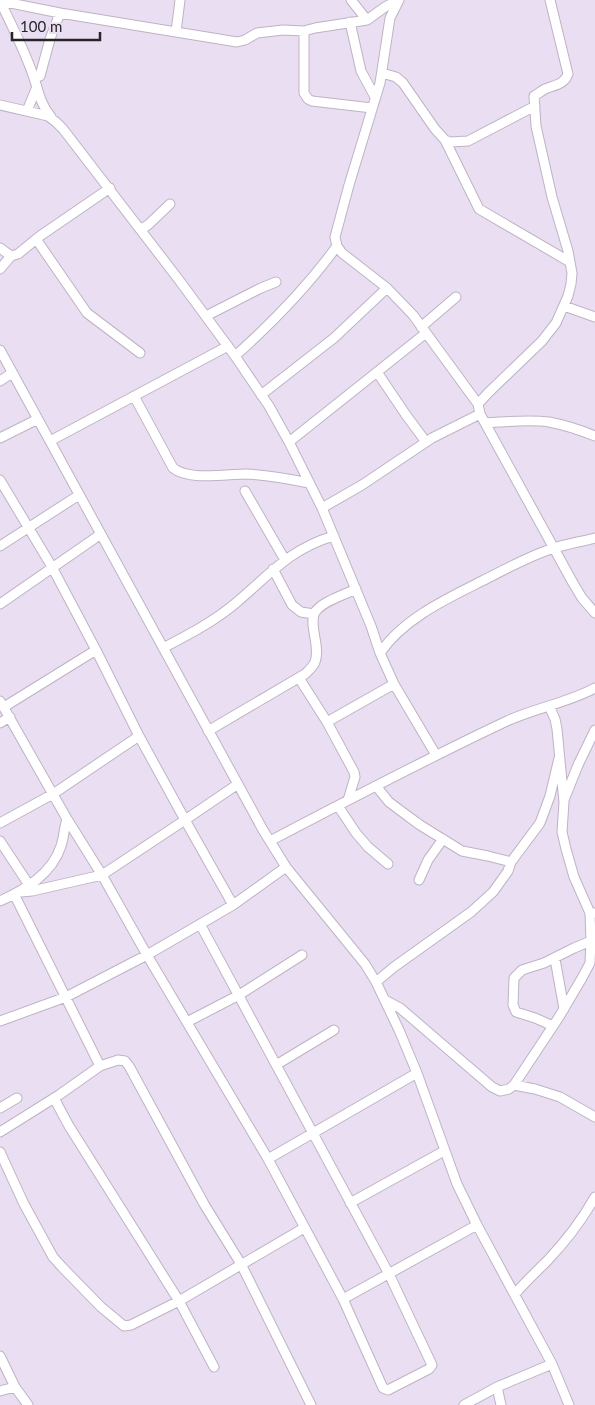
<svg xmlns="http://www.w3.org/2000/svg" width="595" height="1405" viewBox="0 0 595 1405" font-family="Lato,sans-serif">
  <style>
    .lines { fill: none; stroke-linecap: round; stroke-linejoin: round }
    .minor-casing { stroke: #bdb3c4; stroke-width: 11 }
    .minor { stroke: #fff; stroke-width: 9 }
  </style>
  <rect width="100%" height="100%" fill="#eadff2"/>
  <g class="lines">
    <defs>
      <path id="minor" d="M351,0L367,20
        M399,0L390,18L380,83L349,185L335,237L337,246L342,253L387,288L413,315L478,404L480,414L485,423L573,583L582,598L595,613
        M0,1L60,13L237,42L245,40L257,33L283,30L304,31L315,28L367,20L385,7L398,0
        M0,1C12,26 25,51 34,78C39,93 40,103 51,117
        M350,22L361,71L375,97
        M304,31V93L308,99L312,101L372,108
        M176,32L180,0
        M382,73L396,77L403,83L435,129L445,140L450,142L468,141L535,106
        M34,78L40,76L50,39L60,13
        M0,105L48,116L56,122L63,129L179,280L235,356L269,406L289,442L322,508L371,626L380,653L394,684L436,755
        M27,111L36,89
        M445,140L479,209L570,262
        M141,229L148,225L170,204
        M36,239L87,313L140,353
        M0,248L11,256L18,254L40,236L110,188
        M0,269L11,256
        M564,306L595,317
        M206,316L261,288L276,282
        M421,327L456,297
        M0,350L263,830L286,867L365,964L376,982L399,1030L417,1073L457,1184L477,1225L552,1364L569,1405
        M235,356C272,323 308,286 337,246
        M377,372L406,415L426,442
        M0,381L12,373
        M261,395L334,338L387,288
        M134,396L173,468C189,481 227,474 246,474C267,475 289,479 309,483
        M478,404L488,393L542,341L556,323L568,296L571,284L572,273L568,251L552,197L536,126L534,96C538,94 541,91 545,89C554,85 564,85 568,74L550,0
        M485,423C506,422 528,419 549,422C565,425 580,430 595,436
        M0,438L38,419
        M50,441L228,346
        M289,442L426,333
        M0,480L52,567L96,650L4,707
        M245,491L285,560
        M322,508L362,485L432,438L480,414
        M0,546L79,495
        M273,569L292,605L301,612L314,614
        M0,604L101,534
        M163,648C188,635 215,621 237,602C269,575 291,548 334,536
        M96,650L139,736L185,820L102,875L147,955L268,1159L343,1299L383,1388L388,1390L429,1369L432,1365L389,1274L200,924
        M380,653C403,619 446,599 482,581C504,570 527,557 551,549C565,544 580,542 595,538
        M299,678L327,722L354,772L355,777L348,800
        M0,701L67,819C64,828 64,837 61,846C52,874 25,890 0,901
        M549,706L555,719L557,729L564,802L562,832L566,849L574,877L590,913
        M327,722L394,684
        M0,723L10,717
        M208,731L305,674C308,671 313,667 315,662C321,647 308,624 315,612C323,601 344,595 356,589
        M376,786L389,802L405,814L420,825L462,851L488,856L511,862
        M564,800L578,765L595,730
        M338,806L356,833L368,847L388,864
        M0,823L53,794L139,736
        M0,841L29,885
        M270,841C348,800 426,759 507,721C535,708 567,703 595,688
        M419,880L428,860L443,839
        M21,892L32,891L102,875L67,819
        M14,894L100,1066
        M233,905L185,820L238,784
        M555,959L564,1009
        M376,982L394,967L471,912L493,892L508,871L511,862L540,823L550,796L559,758
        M385,1000L400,1008L492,1087L500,1091L509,1089L514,1085L559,1017L582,978L590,963L591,941L590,913H595
        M0,1021L66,997L147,955L233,905L286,867
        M187,1022L239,995L302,955
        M553,1026L535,1018L516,1012L513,1005L514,978L522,970L544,963L574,948L591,941
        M276,1065L334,1030
        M514,1085L535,1089L560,1097L595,1117
        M54,1098L69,1126L179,1301L214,1367
        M0,1108L17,1098
        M0,1132L59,1095L100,1066L118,1060L125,1061L129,1066L204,1204L241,1264L311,1405
        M0,1152L24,1204L53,1257L62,1267L101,1307L124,1326L131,1325L179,1301L304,1228
        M268,1159L417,1073
        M350,1203L444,1151
        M515,1294C525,1282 537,1271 548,1260C566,1241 582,1220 595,1197
        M343,1299L477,1225
        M0,1356L15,1387
        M497,1387L501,1405
        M0,1391L15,1387L28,1405
        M464,1405L497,1387L552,1364"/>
    </defs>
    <use href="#minor" class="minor-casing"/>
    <use href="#minor" class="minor"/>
  </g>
  <path d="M12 32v8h88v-8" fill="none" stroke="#28242b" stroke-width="2.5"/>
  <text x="20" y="32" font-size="15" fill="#28242b" stroke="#eadff2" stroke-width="4" paint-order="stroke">100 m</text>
</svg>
